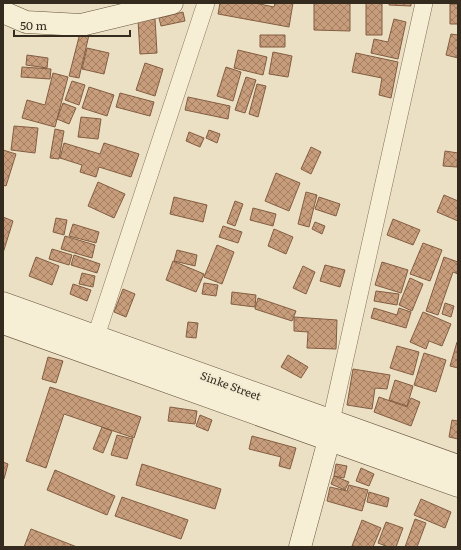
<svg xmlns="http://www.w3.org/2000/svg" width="461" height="550" viewBox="0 0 461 550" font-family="Literata,serif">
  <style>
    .building { fill: url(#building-cross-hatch); stroke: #835d42 }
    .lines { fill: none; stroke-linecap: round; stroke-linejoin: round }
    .street-casing { stroke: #85725b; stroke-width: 18 }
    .secondary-casing { stroke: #66533e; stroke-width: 23 }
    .street { stroke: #f7eed6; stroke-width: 17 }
    .secondary { stroke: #f7eed6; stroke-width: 22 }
    .labels { text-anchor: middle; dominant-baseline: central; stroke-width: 4; stroke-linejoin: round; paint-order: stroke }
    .street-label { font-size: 11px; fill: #352a1e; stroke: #f3ebd2 }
  </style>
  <defs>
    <pattern id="building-cross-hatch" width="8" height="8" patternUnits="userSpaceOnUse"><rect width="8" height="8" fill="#c89d7b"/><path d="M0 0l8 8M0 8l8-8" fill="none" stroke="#a38064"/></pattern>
  </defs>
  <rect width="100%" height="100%" fill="#ebe0c3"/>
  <path class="building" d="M220,3H255L274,7L275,3H293L289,27L218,14Z
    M314,3H350V31L314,30Z
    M366,3H382V35H366Z
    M389,3H411V6L389,5Z
    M450,4H458V24H450Z
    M183,12L185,21L161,26L159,18Z
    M155,19L157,53L140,54L138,20Z
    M394,19L406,22L398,59L371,53L374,39L388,42Z
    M80,33L89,35L79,78L69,76Z
    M451,34L458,35V58L446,55Z
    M260,35H285V47H260Z
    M87,48L109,53L104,74L82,69Z
    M238,50L267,57L263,75L234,68Z
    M273,52L292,56L288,77L269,74Z
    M356,53L398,62L391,98L379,95L382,78L352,72Z
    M27,55L48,58L47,68L26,65Z
    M145,63L163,69L155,96L136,90Z
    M22,67L51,69L50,79L21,77Z
    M226,67L241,72L233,101L217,96Z
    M53,73L68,77L55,127L22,118L27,100L45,105Z
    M246,77L256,80L245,113L235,110Z
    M72,81L85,85L79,105L65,100Z
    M257,84L266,86L258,117L249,114Z
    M89,87L114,95L107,116L82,108Z
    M120,93L154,102L150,116L116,107Z
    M188,97L230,106L228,119L185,110Z
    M63,103L76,108L69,124L57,119Z
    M81,117L101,119L98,139L78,137Z
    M14,126L38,128L35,153L11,150Z
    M55,129L64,131L59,159L50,158Z
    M209,130L220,134L217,143L206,138Z
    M189,132L204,138L200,147L186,141Z
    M64,143L100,154L104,143L139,154L131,177L99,167L96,177L80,172L82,165L60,158Z
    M311,147L321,152L311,174L301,169Z
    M3,150L16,154L6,186L3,185Z
    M445,151L458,153L457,167L443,166Z
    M276,173L300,183L289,211L265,201Z
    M98,182L125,194L114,218L88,206Z
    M306,192L317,195L309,227L298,224Z
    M444,195L458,201V221L437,212Z
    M174,197L207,205L203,222L170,214Z
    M319,197L340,204L336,216L315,209Z
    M235,201L243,204L235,226L227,223Z
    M253,208L276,214L273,226L250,220Z
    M3,217L13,221L3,253Z
    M56,218L67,220L64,235L53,232Z
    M393,219L420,230L413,245L387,235Z
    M315,222L325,226L322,234L312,229Z
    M73,224L99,232L96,243L69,236Z
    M223,226L242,232L238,243L219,237Z
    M274,229L293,237L286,254L268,246Z
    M65,236L95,245L92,258L61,249Z
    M423,243L442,250L430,281L410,274Z
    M217,245L234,252L222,284L204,277Z
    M52,249L72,255L69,265L49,259Z
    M177,250L197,255L195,266L174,261Z
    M74,255L100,264L97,273L71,265Z
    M36,257L59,266L52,285L29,276Z
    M444,257L458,262V274L453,272L438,315L426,311Z
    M173,261L204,274L196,292L166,280Z
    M382,262L408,270L401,293L375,285Z
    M325,265L345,270L340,287L320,281Z
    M303,266L315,272L306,294L293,288Z
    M82,273L95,276L93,287L79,284Z
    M410,278L423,284L412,311L399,305Z
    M204,283L218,285L216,296L202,294Z
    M73,284L91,290L87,301L70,294Z
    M123,289L135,294L126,317L114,312Z
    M376,291L399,294L397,305L374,301Z
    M232,292L256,295L255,307L231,304Z
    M258,298L296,311L292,321L255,309Z
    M445,303L454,306L451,317L442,314Z
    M374,308L397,315L399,308L411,312L406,328L371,318Z
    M423,312L451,324L442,346L429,341L426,349L410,342Z
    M294,317L337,320L336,349L307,348L308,332L294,331Z
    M188,322L198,323L196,338L186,337Z
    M457,342H458V368L450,366Z
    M397,346L419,352L413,375L390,368Z
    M424,353L446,360L436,392L414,385Z
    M288,355L308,367L301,378L281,367Z
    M48,357L63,361L56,383L42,379Z
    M353,369L390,375L387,389L375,388L372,409L347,405Z
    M395,380L413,386L407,406L389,400Z
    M50,387L141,417L134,438L64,414L46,468L26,461Z
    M379,397L407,407L411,398L420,402L411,426L374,412Z
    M170,407L197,411L195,424L168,421Z
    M200,415L212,420L208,431L196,426Z
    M452,420L458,421V439L449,437Z
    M102,427L112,431L103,453L93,449Z
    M117,435L133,439L127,459L111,455Z
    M252,436L296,448L290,469L279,466L281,457L249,449Z
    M3,462L8,464L4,479H3Z
    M142,464L221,489L215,509L136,485Z
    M336,464L347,466L344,478L334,476Z
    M361,468L374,474L369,486L356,481Z
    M55,470L115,496L107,515L47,490Z
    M334,476L349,482L345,490L331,484Z
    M349,485L368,490L362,511L327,501L330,487L347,491Z
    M369,492L389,498L387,507L367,502Z
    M122,497L188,520L181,539L115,516Z
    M421,499L451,512L445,528L414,515Z
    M415,519L426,523L417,547H405Z
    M362,520L381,528L373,547H356L352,546Z
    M386,522L403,528L396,547H388L378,543Z
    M31,529L77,547H24Z"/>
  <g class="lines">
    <defs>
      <path id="street" d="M96,336L206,3
        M331,421L424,3"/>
      <path id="secondary" d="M3,12L26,22L81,25L172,3
        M3,303L458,466
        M3,323L458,486
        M300,547L329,440"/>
    </defs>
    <use href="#street" class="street-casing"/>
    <use href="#secondary" class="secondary-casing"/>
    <use href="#street" class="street"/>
    <use href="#secondary" class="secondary"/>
  </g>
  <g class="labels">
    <g class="street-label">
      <text transform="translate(231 385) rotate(20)">Sinke Street</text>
    </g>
  </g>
  <rect width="461" height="550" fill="none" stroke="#352a1e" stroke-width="8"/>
  <path d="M14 30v6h116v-6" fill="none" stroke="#352a1e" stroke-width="2"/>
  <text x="20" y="30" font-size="12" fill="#352a1e" stroke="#f3ebd2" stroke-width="3" paint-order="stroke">50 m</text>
</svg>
